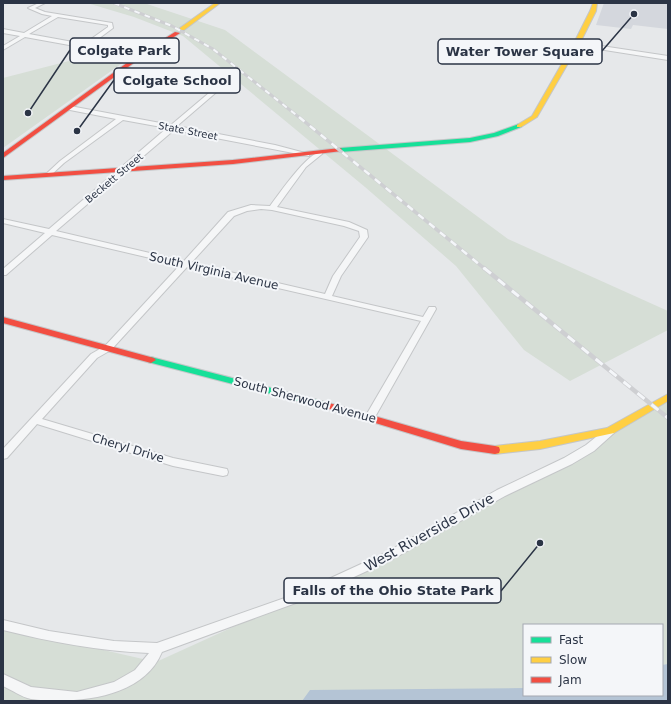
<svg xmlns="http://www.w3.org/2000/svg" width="671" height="704" viewBox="0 0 671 704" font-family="'DejaVu Sans',sans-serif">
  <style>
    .built { fill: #d4d7dd }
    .green { fill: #d6ded6; fill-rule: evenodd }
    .water { fill: #b4c4d5 }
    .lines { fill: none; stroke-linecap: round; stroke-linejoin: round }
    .street-casing { stroke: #c4c6c8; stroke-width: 2 }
    .fast-casing { stroke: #c4c6c8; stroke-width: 2 }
    .slow-casing { stroke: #c4c6c8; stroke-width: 2 }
    .jam-casing { stroke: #c4c6c8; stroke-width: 2 }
    .street { fill: #f5f6f7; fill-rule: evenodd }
    .fast { fill: #16e098; fill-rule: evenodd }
    .slow { fill: #ffcf43; fill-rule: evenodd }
    .jam { fill: #f24e42; fill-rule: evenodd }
    .rail-far2-casing { stroke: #cecfd2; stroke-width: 3 }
    .rail-far1-casing { stroke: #cecfd2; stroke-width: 3.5 }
    .rail-casing { stroke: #cecfd2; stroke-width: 4.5 }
    .rail-far2 { stroke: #f4f6f9; stroke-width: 2; stroke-dasharray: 5.5; stroke-linecap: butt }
    .rail-far1 { stroke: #f4f6f9; stroke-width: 2.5; stroke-dasharray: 7; stroke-linecap: butt }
    .rail { stroke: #f4f6f9; stroke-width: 3; stroke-dasharray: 9; stroke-linecap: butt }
    .labels { text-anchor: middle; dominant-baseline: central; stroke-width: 4; stroke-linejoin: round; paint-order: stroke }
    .far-street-label { font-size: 10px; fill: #2b3445; stroke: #f4f6f9 }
    .street-label { font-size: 12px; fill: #2b3445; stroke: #f4f6f9 }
    .near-street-label { font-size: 14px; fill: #2b3445; stroke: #f4f6f9 }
    .leader { fill: none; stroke: #2b3445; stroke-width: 1.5 }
    .callout-dot { fill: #2b3445; stroke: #f4f6f9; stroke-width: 1.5 }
    .callout { fill: #f4f6f9; stroke: #2b3445; stroke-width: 1.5 }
    .callout-label { font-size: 13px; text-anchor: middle; font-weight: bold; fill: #2b3445 }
  </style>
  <rect width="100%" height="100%" fill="#e6e8ea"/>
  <path class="built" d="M604,3H668V29L633,25L631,29L596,25Z"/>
  <path class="green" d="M87,3H144L225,30L508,239L668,311V330L570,381L524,350L456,266L365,187L183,36L134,17Z
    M96,54H113L128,59L3,148V78Z
    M668,400V701H3V627L156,662L389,556L610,431ZM524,625H662V695H524Z"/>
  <path class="water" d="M668,664V701H302L310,690L524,688V695H662V665Z"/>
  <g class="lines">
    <defs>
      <path id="street" d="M39,3H45L35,8L45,12L112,23L113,28L90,45L144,56L141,58L25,37L3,50V46L20,36L3,33V29L24,33L52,16L42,14L28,8ZM58,17L108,25V27L84,44L29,34Z
        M575,42L668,56V60L573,45V43Z
        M222,82L227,83L177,126L275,145L309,154V156L174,130L56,231L184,261L228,212L251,205L270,206C279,194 309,150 322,152V154L306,167L277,207L349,222L367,230L368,237L341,276L332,296L423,317L429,307H435L436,309L375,417L373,419H367L365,417L421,321L187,267L111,350L97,358L42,419L173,458L227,469L228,472L227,475L223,476L173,466L37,424L7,458L3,459V449L91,354L105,346L180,265L52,235L6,275H3V269L45,233L3,223V219L49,229L167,128L123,120L64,163L50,176H46V174L60,161L116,119L70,110L67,108L70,106L171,125ZM261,209L272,210L344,226L359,231L360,237L333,276L325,294L191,263L234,216L247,211Z
        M610,428L614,429L615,431L614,433L594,451L572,464L505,496L393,559L304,600L162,652C143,699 75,704 31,699C21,697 12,690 3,686V674L31,687L77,692L114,682L135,670L149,653C99,651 51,642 3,630V620L49,631L114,641L157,643L296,594L385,553L497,490L564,458L586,445L606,429Z"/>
      <path id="fast" d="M519,124L522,126L521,127L498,136L470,142L340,152L337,150L340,148L470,138L494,133Z
        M151,357L329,403L334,406L329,409L148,362L146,360Z"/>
      <path id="slow" d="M215,3H220L184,30H180V28Z
        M593,3H597L596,11L582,39L537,117L521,127H517V125L532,116L576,39L590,11Z
        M668,394V401L614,433L540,449L495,454L491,453L490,450L491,447L495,446L540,441L607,428Z"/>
      <path id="jam" d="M175,32L180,33L135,62L3,158V153L131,60Z
        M340,148L342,149V151L233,164L3,180V176L233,160Z
        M3,317L154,358L156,360L151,363L3,323Z
        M329,403L461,441L495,446L499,447L500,450L499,453L495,454L461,449L326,408L324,406L326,404Z"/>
    </defs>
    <use href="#street" class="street-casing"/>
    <use href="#fast" class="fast-casing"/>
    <use href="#slow" class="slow-casing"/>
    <use href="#jam" class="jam-casing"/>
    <use href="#street" class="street"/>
    <use href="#fast" class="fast"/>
    <use href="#slow" class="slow"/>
    <use href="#jam" class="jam"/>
    <defs>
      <path id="rail-far2" d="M114,3L172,26L213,49L300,118"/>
      <path id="rail-far1" d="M299,117L485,269"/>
      <path id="rail" d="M484,268L668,418"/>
    </defs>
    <use href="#rail-far2" class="rail-far2-casing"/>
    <use href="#rail-far1" class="rail-far1-casing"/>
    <use href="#rail" class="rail-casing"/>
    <use href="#rail-far2" class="rail-far2"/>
    <use href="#rail-far1" class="rail-far1"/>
    <use href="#rail" class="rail"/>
  </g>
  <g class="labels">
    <g class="far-street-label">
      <text transform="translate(188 131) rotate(11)">State Street</text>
      <text transform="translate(114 178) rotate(-40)">Beckett Street</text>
    </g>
    <g class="street-label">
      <text transform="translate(214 271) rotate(13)">South Virginia Avenue</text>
      <text transform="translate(305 400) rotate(15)">South Sherwood Avenue</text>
      <text transform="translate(128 448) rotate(17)">Cheryl Drive</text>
    </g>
    <g class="near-street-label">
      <text transform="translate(429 532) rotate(-29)">West Riverside Drive</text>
    </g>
  </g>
  <path class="leader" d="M28 113L70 50M634 14L602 51M77 131L114 80M540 543L501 591"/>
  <g class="callout-dot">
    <circle cx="28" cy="113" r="4"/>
    <circle cx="634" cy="14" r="4"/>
    <circle cx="77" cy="131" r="4"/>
    <circle cx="540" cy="543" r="4"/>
  </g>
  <g class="callout">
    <rect x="70" y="38" width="109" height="25" rx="4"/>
    <rect x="438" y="39" width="164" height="25" rx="4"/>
    <rect x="114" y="68" width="126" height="25" rx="4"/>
    <rect x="284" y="578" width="217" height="25" rx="4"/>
  </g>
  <g class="callout-label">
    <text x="124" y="55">Colgate Park</text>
    <text x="520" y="56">Water Tower Square</text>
    <text x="177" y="85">Colgate School</text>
    <text x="393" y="595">Falls of the Ohio State Park</text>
  </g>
  <rect width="671" height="704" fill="none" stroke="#2b3445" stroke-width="8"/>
  <rect x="523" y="624" width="140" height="72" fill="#f4f6f9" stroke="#a4a8b1"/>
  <rect x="531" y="637" width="20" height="6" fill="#16e098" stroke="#a4a8b1"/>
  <text x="559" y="644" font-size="12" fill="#2b3445">Fast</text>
  <rect x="531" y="657" width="20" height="6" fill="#ffcf43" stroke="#a4a8b1"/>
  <text x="559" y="664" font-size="12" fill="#2b3445">Slow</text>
  <rect x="531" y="677" width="20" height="6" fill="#f24e42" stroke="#a4a8b1"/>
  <text x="559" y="684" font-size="12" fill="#2b3445">Jam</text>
</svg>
